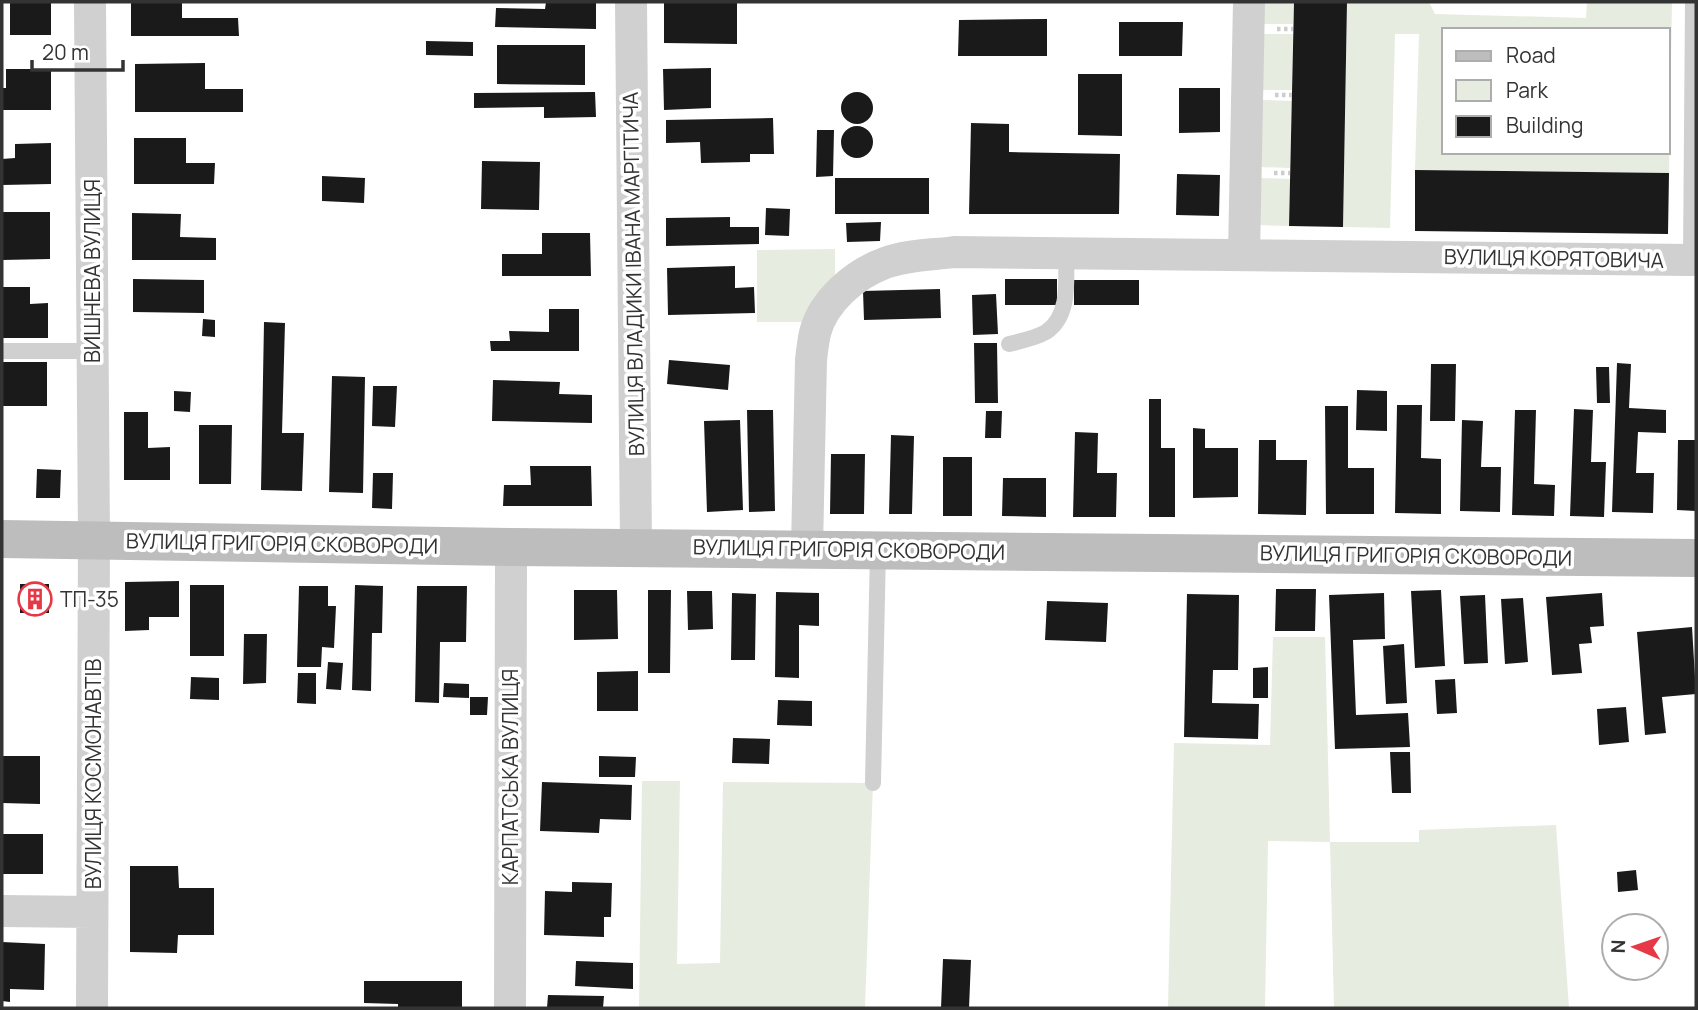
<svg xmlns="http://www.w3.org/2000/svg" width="1698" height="1010" viewBox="0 0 1698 1010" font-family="Manrope,sans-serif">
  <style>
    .green { fill: #e6ecdf; fill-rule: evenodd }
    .building { fill: #1a1a1a }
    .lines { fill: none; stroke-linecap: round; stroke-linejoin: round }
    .path { stroke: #cdcdcd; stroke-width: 4.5; stroke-dasharray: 3.5 3.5; stroke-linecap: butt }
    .lane { stroke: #d0d0d0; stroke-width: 16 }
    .street { stroke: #d0d0d0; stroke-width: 32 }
    .secondary { stroke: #bdbdbd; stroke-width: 38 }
    .labels { text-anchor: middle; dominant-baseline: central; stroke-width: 7; stroke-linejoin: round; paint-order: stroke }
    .street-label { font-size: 21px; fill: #333; stroke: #fff }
    .poi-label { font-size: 21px; fill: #333; stroke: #fff; text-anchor: start }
  </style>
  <rect width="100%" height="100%" fill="#fff"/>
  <path class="green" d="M1263,2H1294L1293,24H1262Z
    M1347,2H1429L1435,14L1586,18L1587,2H1672L1669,173L1415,170L1419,34H1395L1390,228L1343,227ZM1444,30H1668V152H1444Z
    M1262,34H1293L1292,90H1261Z
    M1261,100L1292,101L1290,168L1259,167Z
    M1259,178L1290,179L1289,226L1258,225Z
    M835,249V276L802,322H757V250Z
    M1273,637H1325L1330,842H1419V830L1556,825L1569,1008H1334L1330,842L1268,841L1265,1008H1168L1174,743L1270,745Z
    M642,781H680L677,964L720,963L723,782L873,783L865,1008H639Z"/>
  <path class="building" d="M10,2H51V35H10Z
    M131,2H182V18H238L239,36H131Z
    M546,2H596V29L495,27L496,8L545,9Z
    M664,2H737V44L664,43Z
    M1294,2H1347L1343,227L1289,226Z
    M1047,19V56H958L959,20Z
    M1119,22H1183L1182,56H1119Z
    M426,41L473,42V56L426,55Z
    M497,45H585V85L497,84Z
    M205,63V89H243V112H135V64Z
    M711,68V108L664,110L663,69Z
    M6,69H51V110H2V88H6Z
    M1078,74H1122V136L1078,135Z
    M1179,88H1220V132L1179,133Z
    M595,92L596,117L544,118V107L474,108V93Z
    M841 108a16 16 0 1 1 32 0a16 16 0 1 1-32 0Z
    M773,118L774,154H750V162L701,163L700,142L666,143V120Z
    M971,123L1009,124V152L1120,154L1119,214H969Z
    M841 142a16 16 0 1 1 32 0a16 16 0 1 1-32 0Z
    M817,130H834L833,176L816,177Z
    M134,138H186V163H215L214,184H134Z
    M51,143V184L2,185V159L15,158V144Z
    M482,161L540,162L539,210L481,209Z
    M1415,170L1669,173L1668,234L1415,231Z
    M1177,174L1220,175L1219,216L1176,215Z
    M322,176L365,178L364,203L322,201Z
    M835,178H929V214H835Z
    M766,208L790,209L789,236L765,235Z
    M2,212H50V259L2,260Z
    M132,213L181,214L180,237L216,238V260H132Z
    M730,217V227H759V244L666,246V218Z
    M881,222L880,241L847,242L846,223Z
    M542,233H590L591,276H502V254H542Z
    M735,266V288L754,287L755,313L668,315L667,268Z
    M133,279L204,280V313L133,312Z
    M1005,279H1057V305H1005Z
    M1074,280H1139V305H1074Z
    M2,287H30V304L48,303V338H2Z
    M940,289L941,318L864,320L863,291Z
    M996,294L998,334L973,335L972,295Z
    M549,309H579V351H491L490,341H510L509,331L549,332Z
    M203,319L215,320V337L202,336Z
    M264,322L285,323L282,433H304L302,491L261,490Z
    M974,343H997L998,403H975Z
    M669,360L730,365L728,390L667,384Z
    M2,362H47V406H2Z
    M1617,363L1631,364L1629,408L1666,410V433L1638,432L1636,473H1654L1653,513L1612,512Z
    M1431,364H1456L1455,421H1430Z
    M1596,367H1609L1610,403H1597Z
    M332,376L365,377L363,493L329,492Z
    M493,380L560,382L559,394L592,395V423L492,421Z
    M373,386H397L395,427L372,426Z
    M1357,390L1387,391V431L1356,430Z
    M174,391L191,392L190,412L174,411Z
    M1149,399H1161V448H1175V517H1149Z
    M1397,405H1422L1421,458L1441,459V514L1395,513Z
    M1325,406H1348V468H1374V514H1326Z
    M1574,409L1593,410L1591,462H1606L1604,517L1570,516Z
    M747,410H773L775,511L749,512Z
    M1515,410H1536L1534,484L1555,485L1554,516L1512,515Z
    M986,411H1002L1001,438H985Z
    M124,412H148V448L170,447V480H124Z
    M740,420L743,510L707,512L704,421Z
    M1462,420L1483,421L1481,467H1501L1500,512L1460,511Z
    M199,425H232L231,484H199Z
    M1193,428L1205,429V448H1238V497L1193,498Z
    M1075,432L1098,433L1097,473H1117L1116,517H1073Z
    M891,435L914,436L912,514H889Z
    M1259,440H1276V460H1307L1306,515L1258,514Z
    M1678,440H1696V511L1677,510Z
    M831,454H865L864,514H830Z
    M943,457H972V516H943Z
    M530,466H591L592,506H503L504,485H531Z
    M37,469L61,470L60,498H36Z
    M373,473H393L392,509L372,508Z
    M1003,478H1046V517L1002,516Z
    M179,581V617H149V630L125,631V582Z
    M20,584H49V613H20Z
    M190,585H224V656H190Z
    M355,585L383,586L382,633H372L371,691L352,690Z
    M299,586H328V606H336L334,648L322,647L321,667H297Z
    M417,586H467L466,642H440L439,703L415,702Z
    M1276,589H1316L1315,631H1275Z
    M574,590H617L618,639L574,640Z
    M648,590H671L670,673H648Z
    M1441,590L1445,666L1415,668L1411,591Z
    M687,591H712L713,629L688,630Z
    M776,592L819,593V626L799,625V678L775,677Z
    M732,593L756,594L755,660H731Z
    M1384,593L1385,639L1353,640L1356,715L1408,713L1410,747L1335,749L1329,595Z
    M1602,593L1604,626L1590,627L1592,643L1579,644L1582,673L1552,675L1546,597Z
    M1187,594L1239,595L1238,670H1213L1212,703L1259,704L1258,739L1184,737Z
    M1485,595L1488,663L1464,664L1460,596Z
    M1523,598L1528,662L1505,664L1501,599Z
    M1047,601L1108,603L1106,642L1045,640Z
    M1692,627L1696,694L1662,697L1666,733L1645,735L1637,632Z
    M244,634H267L266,683L243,684Z
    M1404,644L1407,703L1386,704L1383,646Z
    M328,662L343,663L341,690L326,689Z
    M1268,667V698H1253V668Z
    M638,671V711H597V672Z
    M298,673H316V704L297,703Z
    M191,677L219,678V700L190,699Z
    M1455,679L1457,713L1437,714L1435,680Z
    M444,683L469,684V698L443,697Z
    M470,697H488L487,715H470Z
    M778,700L812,701V726L777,725Z
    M1626,707L1629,742L1599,745L1597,709Z
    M733,738L770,739L769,764L732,763Z
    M1390,752H1410L1411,793H1392Z
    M2,756H40V804L2,803Z
    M599,756L636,757L635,777H599Z
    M542,782L632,785L631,820L600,819L599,833L540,831Z
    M3,834H43V874H3Z
    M130,866H178L179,888H214V935H178L177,953L130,952Z
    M1636,870L1638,890L1618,892L1617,872Z
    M572,882L612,883L611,917H604V937L544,935L545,891L572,892Z
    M2,942L45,944L44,990L10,989V1002L2,1001Z
    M943,959L971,960L969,1008H941Z
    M576,961L633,963V989L575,986Z
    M364,981H462V1008H398V1004L364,1003Z
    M548,995L604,996L603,1008H547Z"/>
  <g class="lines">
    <path class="path" d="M1277,29H1293
      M1275,95H1292
      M1274,173H1290"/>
    <path class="lane" d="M1691,260L1693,2
      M1009,344C1021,341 1036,338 1046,332C1071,316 1066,278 1066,253
      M2,351H93
      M873,783L878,550"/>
    <path class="street" d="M90,2L94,540L92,1008
      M631,2L636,547
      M1244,254L1249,2
      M807,548L811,360C812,351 813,342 815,333C823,301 855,274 885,263C907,255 931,255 954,252L1691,260
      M2,911L92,912
      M510,1008L511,547"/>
    <path class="secondary" d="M2,539L511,547L1696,558"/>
  </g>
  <defs>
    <symbol id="building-ring" viewBox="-11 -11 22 22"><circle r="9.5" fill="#fff" stroke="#e63946" stroke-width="1.5"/><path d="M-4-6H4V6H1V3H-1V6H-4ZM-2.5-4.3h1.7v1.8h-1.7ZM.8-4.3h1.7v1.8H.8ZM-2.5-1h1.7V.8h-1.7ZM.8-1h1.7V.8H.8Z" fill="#e63946"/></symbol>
  </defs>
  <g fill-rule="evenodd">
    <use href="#building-ring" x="16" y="580" width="38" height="38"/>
  </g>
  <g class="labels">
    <g class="street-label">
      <text transform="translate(1554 258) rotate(1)">ВУЛИЦЯ КОРЯТОВИЧА</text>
      <text transform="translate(92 271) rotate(-90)">ВИШНЕВА ВУЛИЦЯ</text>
      <text transform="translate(633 274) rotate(-91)">ВУЛИЦЯ ВЛАДИКИ ІВАНА МАРГІТИЧА</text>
      <text transform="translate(282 543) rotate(1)">ВУЛИЦЯ ГРИГОРІЯ СКОВОРОДИ</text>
      <text transform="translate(849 549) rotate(1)">ВУЛИЦЯ ГРИГОРІЯ СКОВОРОДИ</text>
      <text transform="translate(1416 555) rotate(1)">ВУЛИЦЯ ГРИГОРІЯ СКОВОРОДИ</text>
      <text transform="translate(93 774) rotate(-90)">ВУЛИЦЯ КОСМОНАВТІВ</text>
      <text transform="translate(510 777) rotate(-90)">КАРПАТСЬКА ВУЛИЦЯ</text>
    </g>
    <g class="poi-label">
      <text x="60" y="599">ТП-35</text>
    </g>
  </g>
  <rect width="1698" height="1010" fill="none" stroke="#333333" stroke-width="7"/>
  <rect x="1442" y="28" width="228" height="126" fill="#ffffff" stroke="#adadad" stroke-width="2"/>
  <rect x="1456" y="51" width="35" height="10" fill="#bdbdbd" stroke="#adadad" stroke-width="2"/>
  <text x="1506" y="63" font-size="21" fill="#333333">Road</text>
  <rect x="1456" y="80" width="35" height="21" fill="#e6ecdf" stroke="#adadad" stroke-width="2"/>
  <text x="1506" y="98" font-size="21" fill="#333333">Park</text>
  <rect x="1456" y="116" width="35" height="21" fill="#1a1a1a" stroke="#adadad" stroke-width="2"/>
  <text x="1506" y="133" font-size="21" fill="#333333">Building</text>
  <g transform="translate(1635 947) rotate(272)"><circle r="33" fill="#ffffff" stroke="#adadad" stroke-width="2"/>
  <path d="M0-5L12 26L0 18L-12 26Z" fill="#e63946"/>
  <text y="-10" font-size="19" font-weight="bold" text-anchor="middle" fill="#333333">N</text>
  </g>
  <path d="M32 60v10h91v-10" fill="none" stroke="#333333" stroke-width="3.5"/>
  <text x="42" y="60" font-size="21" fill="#333333" stroke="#ffffff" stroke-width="5" paint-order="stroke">20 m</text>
</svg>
